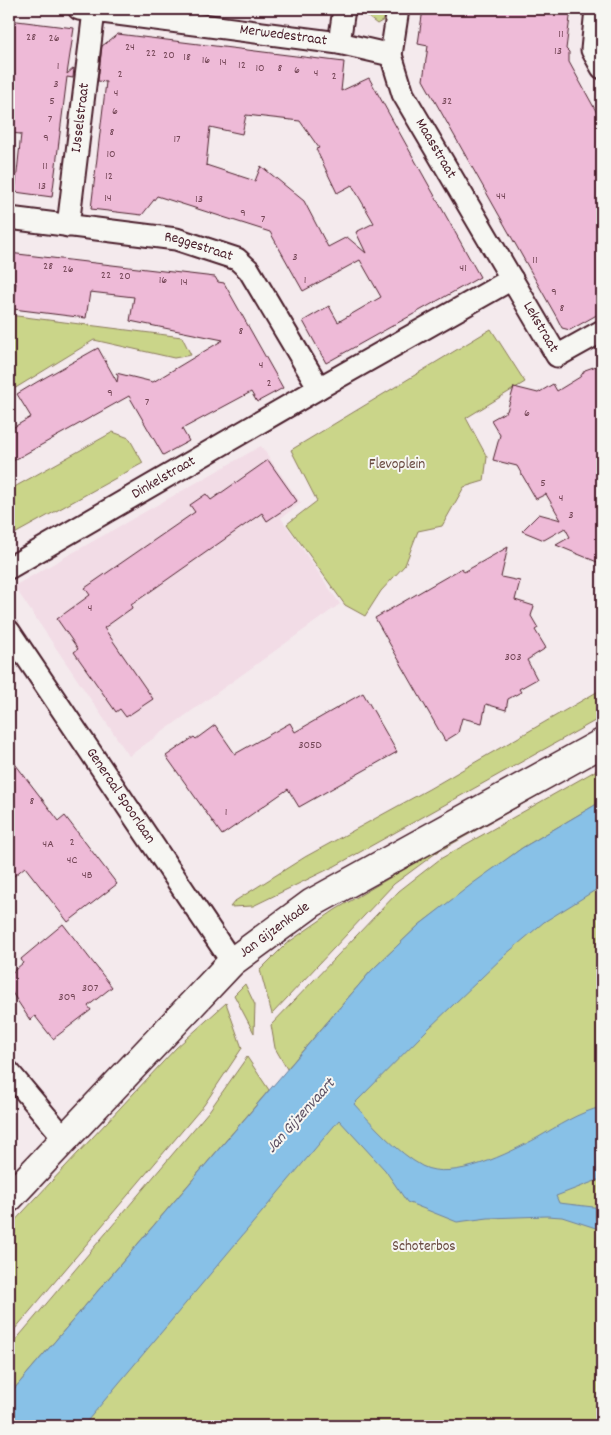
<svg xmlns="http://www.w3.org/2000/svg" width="611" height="1435" viewBox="0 0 611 1435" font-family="Dekko,sans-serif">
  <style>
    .built { fill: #f2dce6 }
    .green { fill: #cad589; stroke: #8a7a5a }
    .water { fill: #88c1e7; stroke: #6f809c }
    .building { fill: #eebad7; stroke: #4a1f2b; fill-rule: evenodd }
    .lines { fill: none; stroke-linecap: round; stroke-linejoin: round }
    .street-casing { stroke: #4a1f2b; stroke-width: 25 }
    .secondary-casing { stroke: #4a1f2b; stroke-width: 31 }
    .street { stroke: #f6f6f2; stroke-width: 21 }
    .secondary { stroke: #f6f6f2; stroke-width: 28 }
    .labels { text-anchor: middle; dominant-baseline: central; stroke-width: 4; stroke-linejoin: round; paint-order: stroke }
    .number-label { font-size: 12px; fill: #734656 }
    .street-label { font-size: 15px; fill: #4a1f2b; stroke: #f6f6f2 }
    .park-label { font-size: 15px; fill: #6a4c42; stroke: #f6f6f2 }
    .water-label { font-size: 16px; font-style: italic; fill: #5d5063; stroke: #f6f6f2 }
  </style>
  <rect width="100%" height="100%" fill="#f4eaed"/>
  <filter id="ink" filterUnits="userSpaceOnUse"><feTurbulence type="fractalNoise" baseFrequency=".02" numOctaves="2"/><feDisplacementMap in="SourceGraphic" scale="10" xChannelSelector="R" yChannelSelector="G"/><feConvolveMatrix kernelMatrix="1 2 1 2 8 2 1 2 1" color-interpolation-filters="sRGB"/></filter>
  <g filter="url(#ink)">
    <path class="built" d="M261,446L301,503L281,518L340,604L129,756L14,586Z"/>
    <path class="green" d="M360,9H390L389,17L377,24L360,11Z
      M9,315L182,337L191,355L174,358L94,340L9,392Z
      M491,329L525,382L466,418L487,457L484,481L464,487L442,526L418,531L405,565L381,591L365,616L345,605L287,524L317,501L291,450Z
      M113,432L129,438L143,463L9,537V490Z
      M602,689V717L335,866L253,906L230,907L235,901L305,857L429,789Z
      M602,756V759L436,853L394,884L272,1014L260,970L286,944L335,910L435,851Z
      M602,767V801L522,848L419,925L371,971L287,1069L275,1048L271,1025L399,891L440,859Z
      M602,841V1426H31Z
      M245,984L255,1005L254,1033L234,995Z
      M226,1003L242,1048L204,1105L9,1336V1227L176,1048Z
      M247,1057L269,1090L9,1395V1348L209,1111Z"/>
    <path class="water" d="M602,801V886L544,922L505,955L427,1030L354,1104C372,1124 398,1153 422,1166C453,1182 509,1153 537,1138C558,1126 579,1112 602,1107V1180H598L556,1196L559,1203L602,1208V1230L562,1217L547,1216L488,1218L457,1222L407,1202L385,1170L339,1120L83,1426H9V1395L371,971L419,925L472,884L522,848Z"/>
    <path class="building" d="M423,9H571L566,49L569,52V62L602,122V312L570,330L562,328L557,318L423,80L428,46L418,44Z
      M9,20L74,28L67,74L74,68L73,78L67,77L52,197L15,192L21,134L9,133Z
      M118,34L344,62L341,91L369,78L480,277L326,363L303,321L329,306L338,322L381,297L360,260L303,291L270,232L157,196L142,215L91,209L106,82L98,81L102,46ZM246,115L300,121L319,148L316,149L337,193L352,185L374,223L356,232L366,253L347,237L328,247L304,201L261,166L255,181L206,165L210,127L242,134Z
      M9,253L215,277L218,282L224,283L283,388L257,402L251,392L182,429L189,441L163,455L129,396L9,463V430L31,417L17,394L37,382L98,348L117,382L118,376L116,373L153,382L223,340L130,321L134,297L90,292L86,318L13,309L16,283L9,282Z
      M602,364V564L556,545L570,537L565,528L544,540L522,531L539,514L561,520L546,494L536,499L517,466L493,460L500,435L491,420L507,411L514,387L538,393L553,384L557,391L580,377L585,370Z
      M268,460L297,501L267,521L262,513L131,605L132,608L104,628L153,699L126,717L120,709L116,712L74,652L78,649L57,619L90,595L85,588L195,512L190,505L206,494L211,500Z
      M508,547L501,577L520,581L515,600L534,606L531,616L538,628L535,630L546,648L527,660L537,679L519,689L521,692L508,699L506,710L486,704L482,723L462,718L458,733L445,741L375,618L462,568L464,572Z
      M363,693L397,752L299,807L288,789L222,835L166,756L194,737L196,739L215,725L235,754L290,723L295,732Z
      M9,756L59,821L65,816L117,884L68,922L25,867L9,880Z
      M63,924L112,987L88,1006L91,1010L53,1039L35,1016L30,1020L9,988V975L23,963L21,959Z"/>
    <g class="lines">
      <defs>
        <g id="street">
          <path id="s1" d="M79,9L339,43L391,55"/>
          <path id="s2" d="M398,9L391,55L403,94L557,356L602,331"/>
          <path d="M596,9L592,50L602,68"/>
          <path d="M339,43L344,9"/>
          <path id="s3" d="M9,218L176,239L237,259L249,270L319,388"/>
          <path id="s4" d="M68,226L94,11"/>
          <path id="s5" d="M9,568L319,388L512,279"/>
          <path id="s6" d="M9,631L232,962"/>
          <path d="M9,1072L65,1139"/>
        </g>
        <g id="secondary">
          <path id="s7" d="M9,1198L232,962L312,903L602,743"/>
        </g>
      </defs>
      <use href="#street" class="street-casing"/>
      <use href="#secondary" class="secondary-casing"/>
      <use href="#street" class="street"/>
      <use href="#secondary" class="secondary"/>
    </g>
  </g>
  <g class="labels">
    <g class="number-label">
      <text x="561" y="34">11</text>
      <text x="31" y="37">28</text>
      <text x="54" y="38">26</text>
      <text x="130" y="47">24</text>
      <text x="558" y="51">13</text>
      <text x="151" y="53">22</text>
      <text x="169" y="55">20</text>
      <text x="187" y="57">18</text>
      <text x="206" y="60">16</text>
      <text x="223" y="62">14</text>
      <text x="242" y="65">12</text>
      <text x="58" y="66">1</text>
      <text x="260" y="68">10</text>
      <text x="280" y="68">8</text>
      <text x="297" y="70">6</text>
      <text x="316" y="73">4</text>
      <text x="120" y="74">2</text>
      <text x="334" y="76">2</text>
      <text x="56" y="84">3</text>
      <text x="116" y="93">4</text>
      <text x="52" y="101">5</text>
      <text x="447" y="101">32</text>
      <text x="115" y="111">6</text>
      <text x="50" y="119">7</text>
      <text x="112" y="132">8</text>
      <text x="46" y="138">9</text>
      <text x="177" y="139">17</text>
      <text x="111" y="154">10</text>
      <text x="45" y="166">11</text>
      <text x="109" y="176">12</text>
      <text x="42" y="186">13</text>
      <text x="501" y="196">44</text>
      <text x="108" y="198">14</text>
      <text x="199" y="199">13</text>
      <text x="243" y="213">9</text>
      <text x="263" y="219">7</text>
      <text x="295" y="257">3</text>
      <text x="535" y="260">11</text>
      <text x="48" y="266">28</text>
      <text x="463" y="268">41</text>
      <text x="68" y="269">26</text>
      <text x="106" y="275">22</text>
      <text x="125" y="276">20</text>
      <text x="163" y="280">16</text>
      <text x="305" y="280">1</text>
      <text x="184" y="282">14</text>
      <text x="554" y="292">9</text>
      <text x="562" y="308">8</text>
      <text x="241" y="331">8</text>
      <text x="261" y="365">4</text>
      <text x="269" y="383">2</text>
      <text x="110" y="393">9</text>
      <text x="147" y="402">7</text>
      <text x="527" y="413">6</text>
      <text x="543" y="483">5</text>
      <text x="561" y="498">4</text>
      <text x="571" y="515">3</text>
      <text x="90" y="608">4</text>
      <text x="513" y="657">303</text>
      <text x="310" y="745">305D</text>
      <text x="32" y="801">8</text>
      <text x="226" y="812">1</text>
      <text x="72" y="842">2</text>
      <text x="48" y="844">4A</text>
      <text x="72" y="860">4C</text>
      <text x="87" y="875">4B</text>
      <text x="90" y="988">307</text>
      <text x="67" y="997">309</text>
    </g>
    <g class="street-label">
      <text stroke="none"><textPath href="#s1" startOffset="206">Merwedestraat</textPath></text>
      <text stroke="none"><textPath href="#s4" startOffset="109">IJsselstraat</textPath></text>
      <text stroke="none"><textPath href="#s2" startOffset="151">Maasstraat</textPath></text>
      <text stroke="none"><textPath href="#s3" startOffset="192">Reggestraat</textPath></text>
      <text stroke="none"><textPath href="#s2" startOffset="358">Lekstraat</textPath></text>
      <text stroke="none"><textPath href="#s5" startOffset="179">Dinkelstraat</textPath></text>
      <text stroke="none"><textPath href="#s6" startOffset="199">Generaal Spoorlaan</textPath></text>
      <text stroke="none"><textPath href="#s7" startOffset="378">Jan Gijzenkade</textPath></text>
    </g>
    <g class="park-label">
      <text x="397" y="465">Flevoplein</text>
      <text x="424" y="1247">Schoterbos</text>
    </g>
    <g class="water-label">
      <text transform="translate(301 1116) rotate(-48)">Jan Gijzenvaart</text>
    </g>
  </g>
  <rect width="611" height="1435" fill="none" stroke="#f6f6f2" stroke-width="30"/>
  <rect x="15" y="15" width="581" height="1405" fill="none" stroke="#4a1f2b" stroke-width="2" filter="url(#ink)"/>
</svg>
